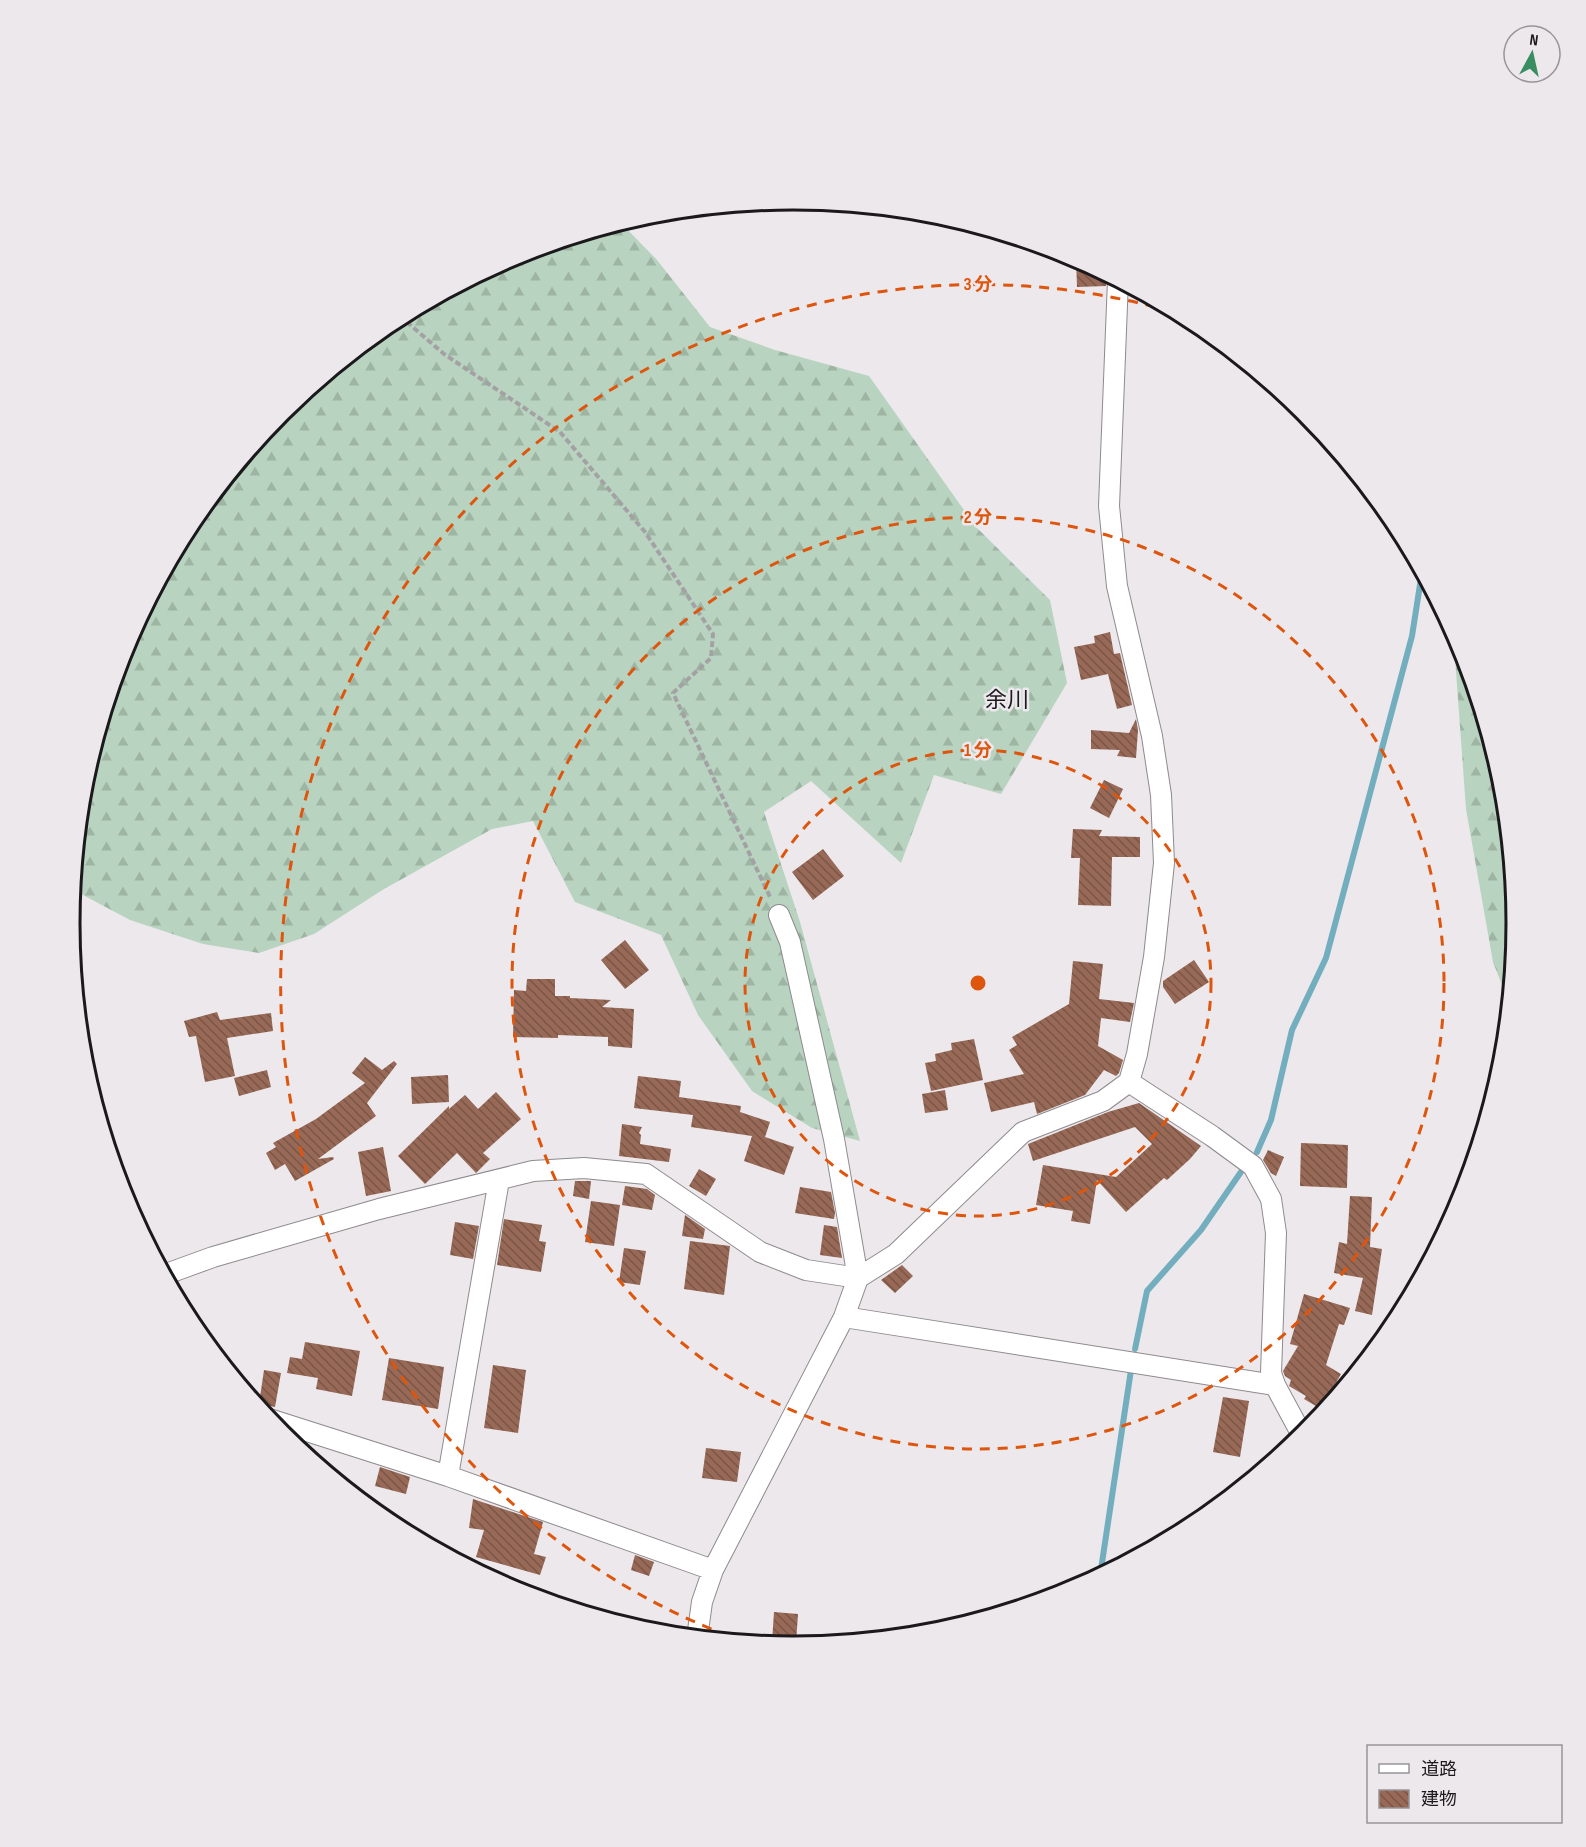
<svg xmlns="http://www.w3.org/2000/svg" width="1586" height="1847" viewBox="0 0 1586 1847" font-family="'Sofia Sans Condensed','Noto Sans JP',sans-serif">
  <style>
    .forest { fill: url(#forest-firs) }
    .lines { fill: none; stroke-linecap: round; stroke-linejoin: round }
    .stream { stroke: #72aebe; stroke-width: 6 }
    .building { fill: url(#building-back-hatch) }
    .street-casing { stroke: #8e8a8d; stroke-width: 22 }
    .path { stroke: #a4a1a4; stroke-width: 4; stroke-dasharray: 6 3; stroke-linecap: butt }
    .street { stroke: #fff; stroke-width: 20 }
    .ring { fill: none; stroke: #de560d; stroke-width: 3; stroke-dasharray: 10 8 }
    .labels { text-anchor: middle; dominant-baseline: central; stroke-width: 5; stroke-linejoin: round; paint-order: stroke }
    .neighbourhood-label { font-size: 22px; fill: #1b191b; stroke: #ece8ec }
    .rim { fill: none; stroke: #1b191b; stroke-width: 3 }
    .centre { fill: #de560d; stroke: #ece8ec; stroke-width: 3 }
    .ring-label { font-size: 18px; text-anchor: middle; font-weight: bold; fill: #de560d; stroke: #ece8ec; stroke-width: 5; stroke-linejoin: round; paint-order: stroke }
  </style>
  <defs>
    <pattern id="forest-firs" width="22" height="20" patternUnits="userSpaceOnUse" patternTransform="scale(1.5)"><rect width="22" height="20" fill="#b8d4c0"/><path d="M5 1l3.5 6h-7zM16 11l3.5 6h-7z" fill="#9eb5a4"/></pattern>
    <pattern id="building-back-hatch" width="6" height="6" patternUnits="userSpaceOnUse" patternTransform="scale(1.5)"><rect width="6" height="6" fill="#976956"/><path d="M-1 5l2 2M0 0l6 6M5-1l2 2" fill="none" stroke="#7a5646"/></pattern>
  </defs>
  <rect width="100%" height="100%" fill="#ece8ec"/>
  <path class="forest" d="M621,223L657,260L710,327L775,350L869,376L976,527L1050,600L1067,683L1001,794L934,775L901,863L811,781L764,812L800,922L860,1141L812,1128L752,1091L698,1015L661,935L575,902L533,821L492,829L384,889L314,934L259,953L203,944L130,920L83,895L72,892L83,782L124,646L191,521L281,411L391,321L516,254Z
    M1453,630L1462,647L1503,783L1517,924L1509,1003L1493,962L1466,809Z"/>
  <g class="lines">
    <path class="stream" d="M1257,1152L1271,1120L1292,1030L1326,958L1412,636L1422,572
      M1135,1349L1147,1291L1201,1230L1243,1169
      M1100,1576L1131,1370"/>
  </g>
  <path class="building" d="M1076,258L1106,274V286L1077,287Z
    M1110,632L1114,654L1120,653L1132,705L1117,709L1108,674L1081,680L1074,647L1095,643L1094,636Z
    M1136,719L1138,730L1136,758L1117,756L1120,750L1091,749V730L1129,733Z
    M1104,780L1123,789L1109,818L1090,808Z
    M1073,829L1102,830L1099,836L1140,837V857H1112L1111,906L1078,905L1080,858H1071Z
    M823,849L844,876L813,900L792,872Z
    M625,940L649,970L625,989L601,960Z
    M1194,960L1209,982L1175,1004L1163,987V981Z
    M1073,961L1103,964L1099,999L1134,1003L1130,1022L1101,1018L1098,1046L1123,1060L1119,1073L1116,1076L1104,1070L1085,1095L1037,1114L1034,1102L991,1112L984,1083L1024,1074L1009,1050L1017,1045L1012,1037L1069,1004Z
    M527,979H555V996H570V998L611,1000L602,1007L634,1009L632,1048L608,1046V1037L558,1035V1038L513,1037L514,990L526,991Z
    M217,1012L220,1020L271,1013L273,1031L227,1038L235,1076L205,1082L196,1036L189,1037L184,1021Z
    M974,1039L983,1080L931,1091L925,1063L936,1061L935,1054L952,1050L951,1043Z
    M365,1057L382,1070L394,1061L397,1064L367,1103L376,1116L318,1159L333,1157L334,1159L295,1181L285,1164L275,1170L266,1153L276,1147L273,1143L316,1119L365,1083L352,1073Z
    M267,1070L271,1087L239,1096L234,1078Z
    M448,1075L449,1102L412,1104L411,1077Z
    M638,1076L681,1081L679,1097L741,1106L740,1112L770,1122L765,1137L794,1147L784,1175L744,1161L752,1136L691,1127L693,1115L634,1108Z
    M945,1090L948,1110L925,1113L922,1094Z
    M496,1092L521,1119L483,1153L490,1159L476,1173L457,1153L425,1184L398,1156L449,1106V1109L465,1095L478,1109Z
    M1139,1103L1201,1146L1190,1159L1167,1180L1164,1178L1126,1212L1097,1180L1090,1224L1071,1221L1073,1211L1036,1205L1043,1165L1116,1177L1152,1144L1135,1127L1033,1161L1028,1144L1108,1112Z
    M622,1124L642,1127L639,1133L641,1135L640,1144L671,1149L669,1162L619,1156Z
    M1301,1143L1348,1145L1347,1188L1300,1186Z
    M383,1147L391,1191L366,1196L358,1152Z
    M1268,1150L1284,1157L1276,1176L1271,1173L1263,1160Z
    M699,1169L716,1179L706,1196L689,1186Z
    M575,1181H591L589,1199L573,1196Z
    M625,1186L647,1189L655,1195L652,1210L622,1205Z
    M800,1187L831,1192L835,1213L834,1219L795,1213Z
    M1350,1196L1372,1197L1370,1247L1382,1249L1372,1315L1355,1311L1363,1278L1334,1273L1339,1242L1347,1244Z
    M591,1201L620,1205L614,1246L585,1242Z
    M685,1215L705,1229L703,1239L682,1236Z
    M504,1219L542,1225L539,1241L546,1242L541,1272L497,1265Z
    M455,1222L479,1226L473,1259L450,1255Z
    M824,1225L837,1227L842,1258L820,1255Z
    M690,1241L730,1246L724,1295L684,1289Z
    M624,1248L646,1251L640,1285L619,1282Z
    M902,1265L913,1276L895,1293L881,1280Z
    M1304,1294L1350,1308L1344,1325L1339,1324L1326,1365L1341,1374L1321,1409L1304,1399L1306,1396L1289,1386L1291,1380L1285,1376L1283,1371L1298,1346L1290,1344Z
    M305,1342L360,1351L352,1396L316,1389L318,1378L287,1373L290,1357L302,1359Z
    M389,1358L444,1367L438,1409L382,1400Z
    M493,1365L526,1370L518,1433L484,1428Z
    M264,1370L281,1373L275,1407L259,1404Z
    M1223,1397L1249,1401L1240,1457L1213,1452Z
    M706,1448L741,1452L737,1482L702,1478Z
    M380,1467L410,1477L406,1494L375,1486Z
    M473,1499L543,1522L534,1554L546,1557L540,1575L476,1557L484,1530L469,1528Z
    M635,1555L654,1562L649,1576L631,1570Z
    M774,1612L798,1614L796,1643L772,1642Z"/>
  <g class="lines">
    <defs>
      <path id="street" d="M1129,1082L1212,1136L1253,1166L1271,1199L1276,1233L1271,1373L1275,1385L1303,1437
        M165,1277L169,1273L213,1257L379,1209L533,1171L584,1168L646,1174L760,1252L806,1270L858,1278L896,1254L1023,1132L1103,1101L1129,1082L1137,1054L1154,957L1164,863L1161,795L1152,736L1117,586L1109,506L1118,280
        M844,1317L1275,1385
        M266,1418L448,1476L713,1570
        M448,1476L499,1180
        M697,1638L702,1602L713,1570L844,1317L858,1278L834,1139L790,942L779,915"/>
    </defs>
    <use href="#street" class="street-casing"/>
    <path class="path" d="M400,316L444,354L560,432L645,532L713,634L711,658L673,693L771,899"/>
    <use href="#street" class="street"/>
  </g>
  <g class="ring">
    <circle cx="978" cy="983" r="233"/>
    <circle cx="978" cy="983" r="466"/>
    <path d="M745 1642A699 699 0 0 1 1177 313"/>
  </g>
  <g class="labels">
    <g class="neighbourhood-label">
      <text x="1007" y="700">余川</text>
    </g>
  </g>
  <path d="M0 0H1586V1847H0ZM80 923a713 713 0 1 1 1426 0a713 713 0 1 1-1426 0Z" fill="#ece8ec" fill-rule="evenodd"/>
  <path class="rim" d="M80 923a713 713 0 1 1 1426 0a713 713 0 1 1-1426 0Z"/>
  <circle cx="978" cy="983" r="9" class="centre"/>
  <g class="ring-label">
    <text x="978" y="290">3 分</text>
    <text x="978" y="523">2 分</text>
    <text x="978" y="756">1 分</text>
  </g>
  <rect x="1367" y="1745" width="195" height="78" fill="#ece8ec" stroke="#989598" stroke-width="1.5"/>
  <rect x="1379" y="1764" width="30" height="9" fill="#ffffff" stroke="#989598" stroke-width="1.5"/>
  <text x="1421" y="1775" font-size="18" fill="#1b191b">道路</text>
  <rect x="1379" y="1790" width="30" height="18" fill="url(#building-back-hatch)" stroke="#989598" stroke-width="1.5"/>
  <text x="1421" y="1805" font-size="18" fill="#1b191b">建物</text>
  <g transform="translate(1532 54) rotate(8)"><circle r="28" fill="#ece8ec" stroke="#989598" stroke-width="1.5"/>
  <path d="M0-4.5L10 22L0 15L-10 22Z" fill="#388d61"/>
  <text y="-9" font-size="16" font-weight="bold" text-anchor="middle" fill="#1b191b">N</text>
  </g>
</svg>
